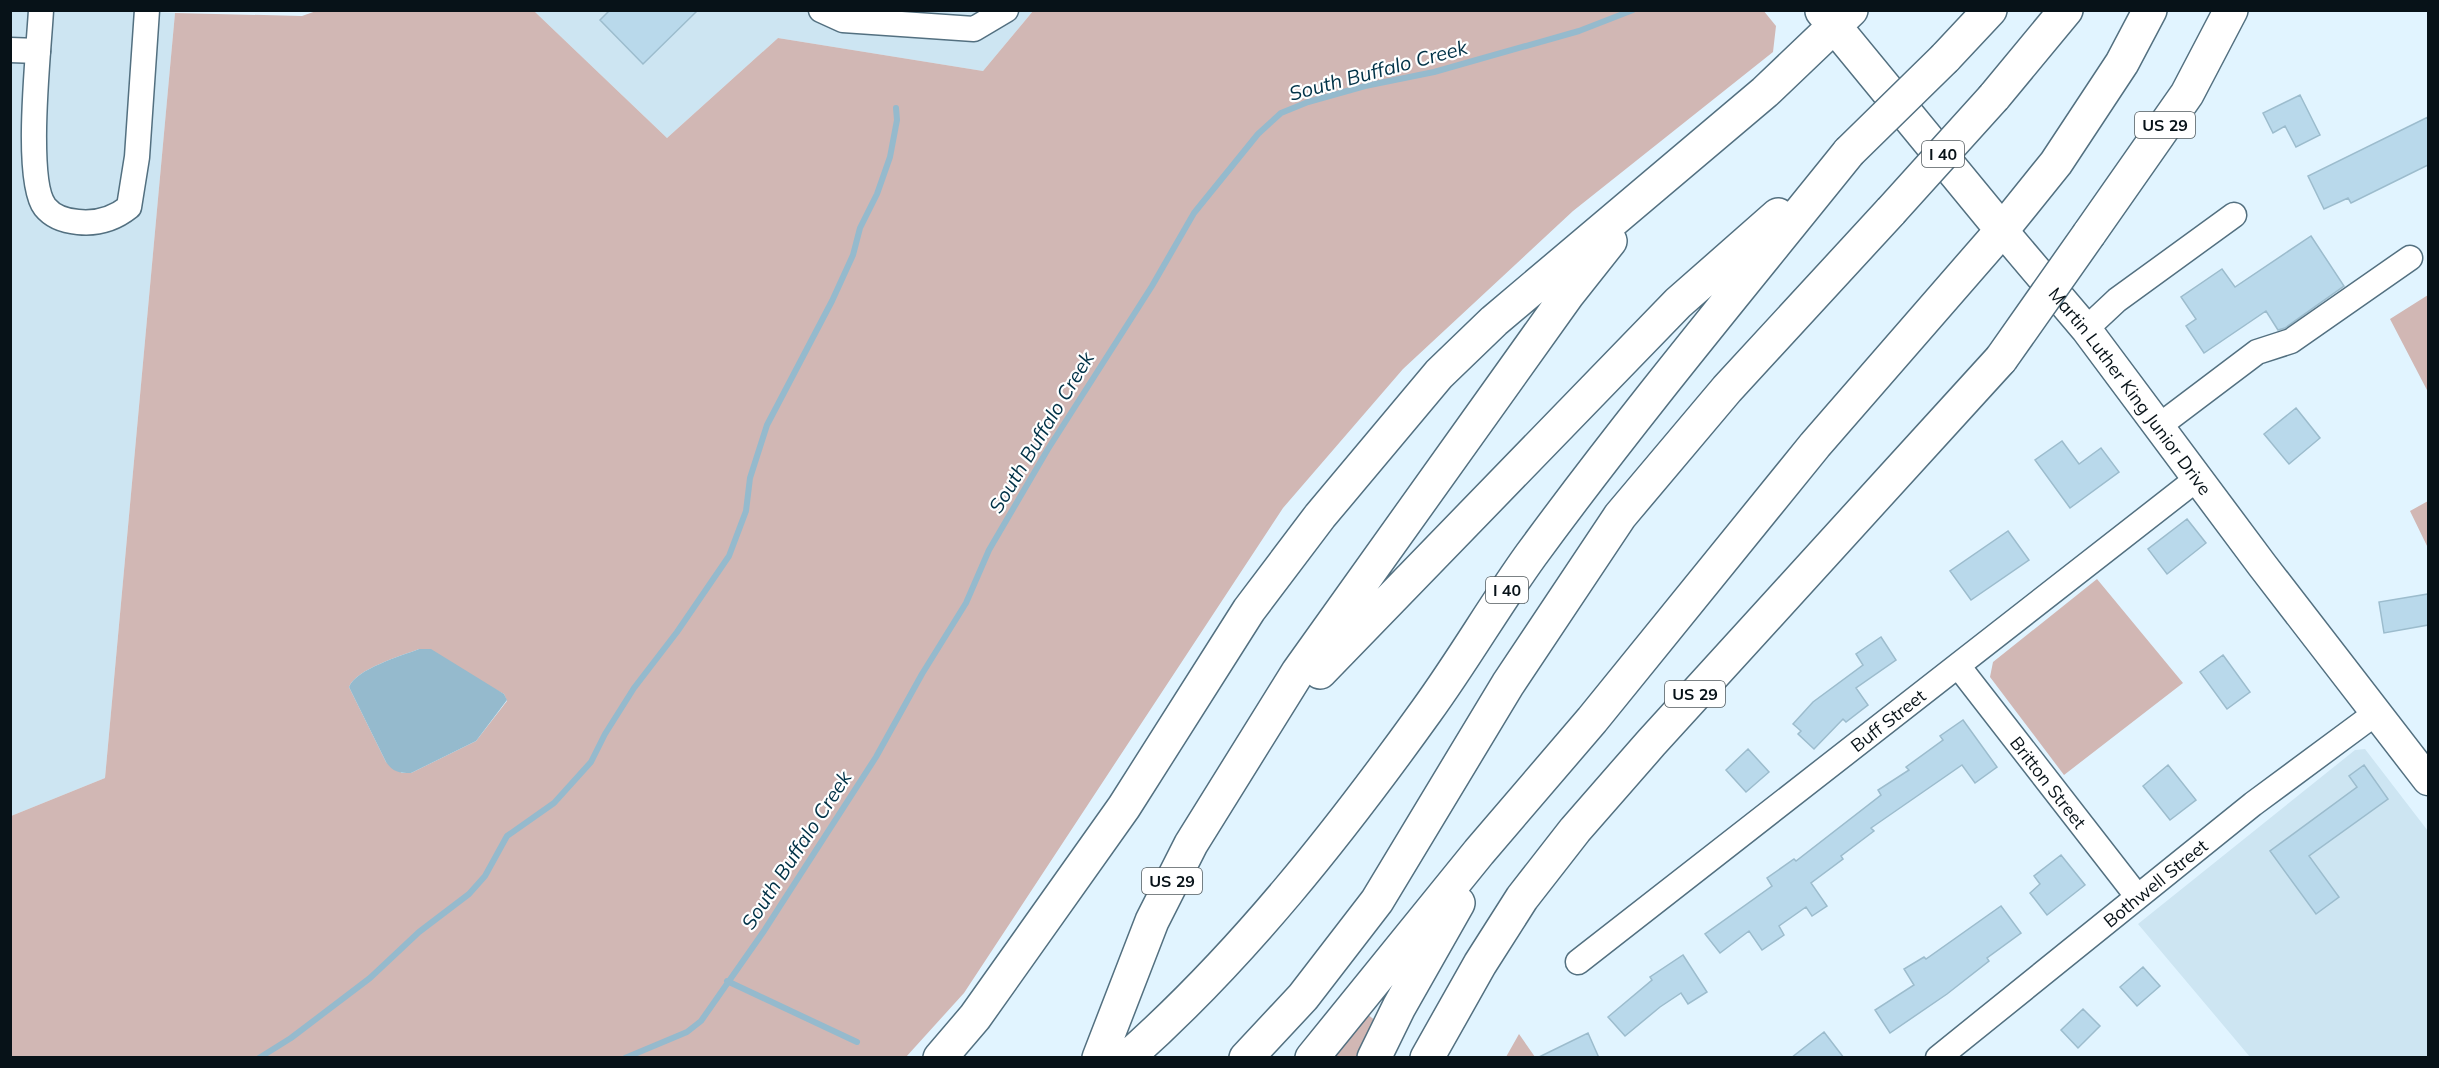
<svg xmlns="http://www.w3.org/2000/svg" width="2439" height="1068" viewBox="0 0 2439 1068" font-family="Mulish,sans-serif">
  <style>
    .built { fill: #cde5f2 }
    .green { fill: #d1b7b4; fill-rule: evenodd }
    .water { fill: #95bacd }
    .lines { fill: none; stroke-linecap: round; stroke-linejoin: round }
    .stream { stroke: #95bacd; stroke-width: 6 }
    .building { fill: #b9d9eb; stroke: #9cbccd; stroke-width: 1.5 }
    .minor-casing { stroke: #537080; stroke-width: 27 }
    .major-casing { stroke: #537080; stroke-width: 33 }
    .highway-casing { stroke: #537080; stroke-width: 36 }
    .minor { stroke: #fff; stroke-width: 24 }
    .major { stroke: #fff; stroke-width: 30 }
    .highway { stroke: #fff; stroke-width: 33 }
    .highway-bridge-casing { stroke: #537080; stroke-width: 36; stroke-linecap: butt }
    .highway-bridge { stroke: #fff; stroke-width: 33 }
    .labels { text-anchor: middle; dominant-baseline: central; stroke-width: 4.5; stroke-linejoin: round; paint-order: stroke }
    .shield { fill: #fff; stroke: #51595d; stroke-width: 1.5 }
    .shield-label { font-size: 16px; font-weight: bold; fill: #071218 }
    .street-label { font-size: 18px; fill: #071218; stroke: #fff }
    .water-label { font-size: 20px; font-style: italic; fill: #003247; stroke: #fff }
  </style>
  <rect width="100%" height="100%" fill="#e1f4ff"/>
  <path class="built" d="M111,10L175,13L105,778L11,816V11Z
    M534,11H1033L983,71L778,38L667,138Z
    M2365,749L2428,831V1057H2250L2138,924L2355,750Z"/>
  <path class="green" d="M319,10L534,11L667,138L778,38L983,71L1033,11L1763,10L1776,26L1773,52L1573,211L1403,369L1283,508L964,993L906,1057L11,1058V816L105,778L175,13L302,16ZM419,649L504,694L507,701L476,741L411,773H402L386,762L349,687C356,669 401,656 419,649Z
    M2428,295V392L2390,319Z
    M2428,501V548L2410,511Z
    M2097,579L2183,683L2064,775L1990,677L1993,662Z
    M1367,1014L1376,1021L1358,1057L1333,1058Z
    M1519,1034L1535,1057H1506Z"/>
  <path class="water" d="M419,649H431L504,694L507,700L476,741L411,773C399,773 393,772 386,762L349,687C356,669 401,656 419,649Z"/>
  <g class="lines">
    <path class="stream" d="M727,981L857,1042
      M259,1058L291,1038L370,978L419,932L469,894L485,876L507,836L554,803L591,762L605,734L634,688L677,632L729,556L746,511L750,478L767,425L832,301L853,255L860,228L877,194L890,157L897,120L896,108
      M625,1058L687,1032L701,1021L764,931L876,757L922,674L966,603L989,550L1048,449L1152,286L1194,213L1258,134L1281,113L1308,102L1365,86L1434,72L1579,31L1633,10"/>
  </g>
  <path class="building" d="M610,10H698L643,64L600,20Z
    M2300,95L2320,135L2296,147L2285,126L2273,133L2263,113Z
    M2428,117V165L2351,203L2348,198L2324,209L2308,176Z
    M2311,236L2344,286L2285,328L2278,330L2266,311L2204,353L2186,326L2196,319L2181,297L2222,269L2235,287Z
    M2296,408L2320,438L2289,464L2264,434Z
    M2062,441L2079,464L2101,448L2119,472L2070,508L2035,460Z
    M2187,519L2206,543L2167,574L2148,549Z
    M2008,531L2029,560L1971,600L1950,571Z
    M2428,594V625L2384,633L2379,602Z
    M1881,637L1896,660L1856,688L1868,705L1846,722L1843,719L1814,749L1798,734L1801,731L1793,724L1813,702L1863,665L1856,654Z
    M2223,655L2250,692L2227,709L2200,672Z
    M1963,720L1997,767L1975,783L1962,765L1871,828L1874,831L1841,856L1843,859L1811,883L1827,906L1812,916L1806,907L1779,926L1784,935L1762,950L1749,931L1720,953L1705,934L1772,886L1767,878L1794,859L1796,861L1881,795L1878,790L1909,770L1906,767L1943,740L1940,736Z
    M1748,749L1769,772L1746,792L1726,770Z
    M2168,765L2196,800L2170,820L2143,786Z
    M2364,765L2388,799L2309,856L2339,897L2316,914L2270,851L2357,787L2349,776Z
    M2061,855L2085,885L2047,915L2030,893L2040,884L2034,876Z
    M2001,906L2021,933L1987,958L1989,961L1947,994L1890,1033L1875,1010L1914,985L1904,969L1924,957L1926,959Z
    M1683,955L1707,992L1688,1004L1681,993L1660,1007L1625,1036L1608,1017L1652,980L1650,977Z
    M2143,967L2160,986L2137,1006L2120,987Z
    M2083,1009L2100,1026L2078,1048L2061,1030Z
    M1824,1032L1844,1058H1791Z
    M1588,1033L1599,1058H1537Z"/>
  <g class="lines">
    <defs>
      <g id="minor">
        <path d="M41,10C39,49 24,180 45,207C53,217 66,221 78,222C97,224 114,219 129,207L137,157L147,10"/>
        <path d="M821,10L843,20L974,29L1006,10"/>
        <path d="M10,50L38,51"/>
        <path d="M2086,329L2117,300L2234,215"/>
        <path d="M2159,426L2257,352L2291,341L2410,258"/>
        <path id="s1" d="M1959,667L2137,896"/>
        <path id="s2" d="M1578,962L2198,478"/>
        <path id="s3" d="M1938,1058L2253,804L2376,713"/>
      </g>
      <g id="major">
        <path id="s4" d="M2002,230L2086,329L2262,565L2428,780"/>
      </g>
      <path id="highway" d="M1822,11L2002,230
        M1945,58L1990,10
        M1994,97L2066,10
        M2089,234L2187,94L2231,10
        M1320,672L1678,303L1778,215
        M940,1058L975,1017L1124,807L1249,610L1320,516L1439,374L1494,321L1765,92L1851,10
        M1099,1058L1152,921L1191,844L1298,672L1568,294L1610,241
        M1127,1058C1242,956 1338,834 1427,710C1464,659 1495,605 1531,555C1632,417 1742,285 1849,152
        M1246,1058L1303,997L1377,901L1508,684L1620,516L1727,389L1891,211
        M1312,1058L1479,852L1592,720L1815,445L2002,230L2056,163L2122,63L2150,10
        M1374,1058L1399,1007L1458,903
        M1427,1058L1480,964L1522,898L1575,830L1651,743L2001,359"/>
    </defs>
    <use href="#minor" class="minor-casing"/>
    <use href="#major" class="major-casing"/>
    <use href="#highway" class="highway-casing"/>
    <use href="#minor" class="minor"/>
    <use href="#major" class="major"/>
    <use href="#highway" class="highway"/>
    <defs>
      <path id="highway-bridge" d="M1849,152L1945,58
        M1891,211L1994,97
        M2001,359L2089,234"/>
    </defs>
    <use href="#highway-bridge" class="highway-bridge-casing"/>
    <use href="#highway-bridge" class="highway-bridge"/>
  </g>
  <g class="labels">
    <g class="shield">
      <rect x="2135" y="112" width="60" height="26" rx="4.5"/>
      <rect x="1922" y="141" width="42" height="26" rx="4.5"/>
      <rect x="1486" y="577" width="42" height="26" rx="4.5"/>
      <rect x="1665" y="681" width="60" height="26" rx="4.5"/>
      <rect x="1142" y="868" width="60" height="26" rx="4.5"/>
    </g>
    <g class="shield-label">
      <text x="2165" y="125">US 29</text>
      <text x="1943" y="154">I 40</text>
      <text x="1507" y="590">I 40</text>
      <text x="1695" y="694">US 29</text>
      <text x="1172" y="881">US 29</text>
    </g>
    <g class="street-label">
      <text stroke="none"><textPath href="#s4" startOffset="206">Martin Luther King Junior Drive</textPath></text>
      <text stroke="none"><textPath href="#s2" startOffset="393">Buff Street</textPath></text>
      <text stroke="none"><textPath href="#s1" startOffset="146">Britton Street</textPath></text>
      <text stroke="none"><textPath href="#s3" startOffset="279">Bothwell Street</textPath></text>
    </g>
    <g class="water-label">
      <text transform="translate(1378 70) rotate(-15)">South Buffalo Creek</text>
      <text transform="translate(1041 432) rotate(-59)">South Buffalo Creek</text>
      <text transform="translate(796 850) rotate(-57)">South Buffalo Creek</text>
    </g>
  </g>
  <rect width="2439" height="1068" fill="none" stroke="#071218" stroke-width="24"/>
</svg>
